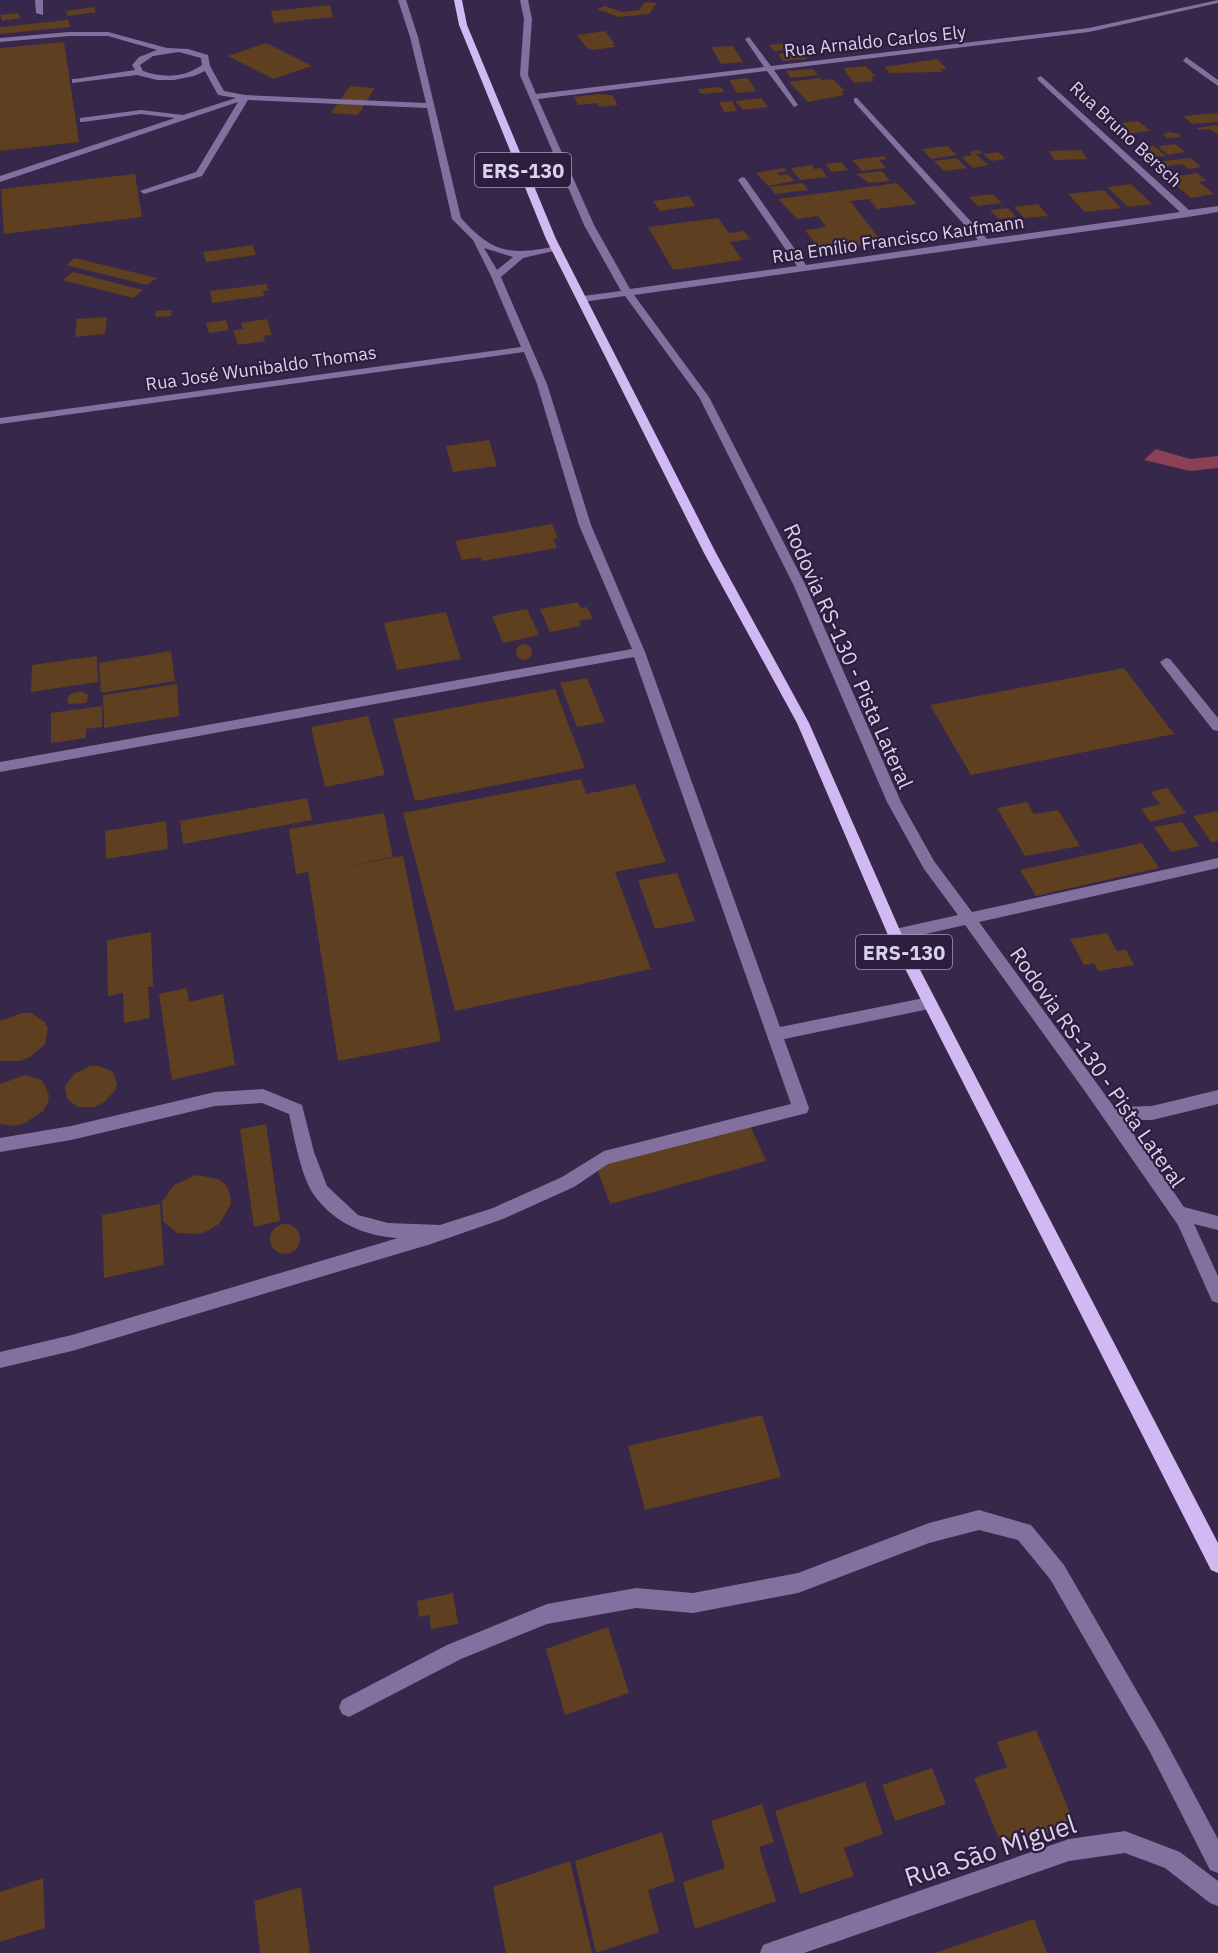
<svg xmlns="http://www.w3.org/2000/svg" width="1218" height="1953" viewBox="0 0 1218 1953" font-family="'IBM Plex Sans',sans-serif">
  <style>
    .forest { fill: #8a4055 }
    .building { fill: #5e3f1f }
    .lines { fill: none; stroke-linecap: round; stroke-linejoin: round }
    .minor { fill: #84709f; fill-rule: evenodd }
    .major { fill: #d1b9f3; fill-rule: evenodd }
    .labels { text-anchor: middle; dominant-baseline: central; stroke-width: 4.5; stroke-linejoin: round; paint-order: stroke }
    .far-street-label { font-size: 18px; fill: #dad2e8; stroke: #2d1d3f }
    .shield { fill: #2d1d3f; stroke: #a69cb5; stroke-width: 1.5 }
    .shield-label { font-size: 20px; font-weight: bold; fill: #dad2e8 }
    .street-label { font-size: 21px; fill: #dad2e8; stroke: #2d1d3f }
    .near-street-label { font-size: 26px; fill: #dad2e8; stroke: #2d1d3f }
  </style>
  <rect width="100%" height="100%" fill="#37274a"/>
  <path class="forest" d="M1156,449L1190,459L1218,456V468L1190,471L1144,460Z"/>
  <path class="building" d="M645,2L657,3L649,14L619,17L597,9L605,6L622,12L639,10Z
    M330,5L333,17L274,23L271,11Z
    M94,7L96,12L68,16L66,11Z
    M18,13L21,18L2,21L0,15Z
    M68,20L70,27L0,34V27Z
    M605,31L615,44H612L615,47L592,50L586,47L577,35Z
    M64,42L79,142L0,151V48Z
    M793,42L798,49L774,51L769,45Z
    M266,43L312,66L273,79L228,56Z
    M733,46L743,62L721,64L711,47Z
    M802,52L807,59L783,61L778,54Z
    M937,59L947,69H940L943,72L890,73L884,67Z
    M866,66L875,76L871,77L874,81L854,83L843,68Z
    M813,69L818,75L791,78L786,71Z
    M748,78L756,91L737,93L729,80Z
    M819,78L822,80L833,79L845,91L841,92L844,95L808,102L789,82Z
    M350,86L375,88L358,115L331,113Z
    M721,87L724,92L701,94L698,89Z
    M598,94L612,95L618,105L599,107L597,103L578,105L574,97Z
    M761,98L768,107L743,110L735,101Z
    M732,101L737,111L724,112L719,102Z
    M1218,113V122L1192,124L1183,116Z
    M1138,121L1150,131L1124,134L1113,124Z
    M1218,125V134L1209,129L1199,130L1196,128Z
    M1168,132L1179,134L1181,137L1167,138L1163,134Z
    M1176,144L1185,152L1168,155L1158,146Z
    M947,146L957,155L931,159L922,149Z
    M1154,146L1166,156L1145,158L1134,148Z
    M979,150L982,153L976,154L988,165L973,168L962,157L973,155L969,152Z
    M1081,150L1087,159L1054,160L1049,151Z
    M998,152L1006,159L991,161L983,154Z
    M884,156L887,159L879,160L886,168L862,171L852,160Z
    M957,158L967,168L944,171L934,161Z
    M1191,158L1201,167L1188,169L1183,164L1161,167L1155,162Z
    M841,162L848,170L832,172L825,164Z
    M812,165L814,169L821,168L827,177L800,180L791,168Z
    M784,168L787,171L777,173L779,175L788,174L795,181L768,186L756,173Z
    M882,171L890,181L869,183L856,174Z
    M1197,173L1207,181L1199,182L1214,194L1191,198L1167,178Z
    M135,174L142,217L4,234L1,189Z
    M803,183L808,190L775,194L770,187Z
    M897,183L917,204L877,209L869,199L850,201L883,243L820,251L805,230L826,227L818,216L797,219L778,199Z
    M1131,184L1152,204L1128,207L1107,187Z
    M1104,190L1121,208L1085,212L1068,194Z
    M992,194L1002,203L978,206L969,197Z
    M689,196L695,206L660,211L653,201Z
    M1038,204L1048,216L1024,218L1014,207Z
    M1008,208L1016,217L999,219L990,210Z
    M718,218L729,233L744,231L750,239L730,242L742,260L673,270L648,227Z
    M253,245L256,255L206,262L203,252Z
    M75,258L157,278L147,285L66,265Z
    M73,272L143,290L133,298L62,280Z
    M267,284L268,291H263L264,296L212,303L210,291Z
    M172,310L171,316L155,317L156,311Z
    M107,317L105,334L75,337L77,319Z
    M267,319L272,335L264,336L265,341L238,345L233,330L243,329L241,323Z
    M226,320L229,330L209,333L206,323Z
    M489,440L497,466L453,472L446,446Z
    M552,524L558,538L553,539L557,548L482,561L481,557L462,560L455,541Z
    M578,602L581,608L587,607L593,619L579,621L581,626L550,632L540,609Z
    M527,609L539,635L503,643L492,616Z
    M446,612L461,659L397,670L384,623Z
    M516 652a8 8 0 1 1 16 0a8 8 0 1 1-16 0Z
    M171,651L175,681L101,693L99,663Z
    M97,656L98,682L31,692L32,665Z
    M1124,668L1174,734L971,775L930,705Z
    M587,678L605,722L577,727L560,683Z
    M177,684L179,716L104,728L103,695Z
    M555,689L585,768L415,801L393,719Z
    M80,691L89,695L86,703L69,704L67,702L69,695Z
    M102,706V727L86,729V738L51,743V713Z
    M368,716L385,775L325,787L311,727Z
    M581,779L586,794L635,784L666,862L615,872L651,969L455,1011L403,813Z
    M1167,788L1186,813L1150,822L1141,809L1160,804L1151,792Z
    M307,798L312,820L183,844L180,821Z
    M1027,802L1034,814L1058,810L1080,846L1025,856L997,808Z
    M1218,811V841L1211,842L1193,816Z
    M384,813L393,857L336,868L403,856L441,1041L338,1061L308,872L296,874L289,829Z
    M166,821L168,849L106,859L105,831Z
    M1182,822L1199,846L1171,852L1154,827Z
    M1142,843L1159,868L1036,896L1020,870Z
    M677,873L695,921L655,929L638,880Z
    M151,932L153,987H148L150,1018L124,1023L123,993L108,996L107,940Z
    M1107,933L1117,951L1126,950L1134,965L1098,971L1094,963L1084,965L1070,939Z
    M187,988L189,1002L223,994L235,1065L172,1080L159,994Z
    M22,1013H31L45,1022L48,1028L45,1044L30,1057L20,1061H0V1021Z
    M90,1066H99L113,1072L117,1084L115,1091L103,1103L95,1107H78L67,1099L65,1086L74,1074Z
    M25,1075L42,1080L49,1095L48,1103L43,1111L25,1123L15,1126L0,1124V1084Z
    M266,1124L280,1221L254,1227L240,1129Z
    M750,1125L766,1161L610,1204L596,1166Z
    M196,1175L218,1179L226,1185L230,1194L231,1204L220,1223L210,1230L199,1234L177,1233L163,1221L162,1202L174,1185Z
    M160,1204L164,1265L104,1278L102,1215Z
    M270 1239a15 15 0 1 1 30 0a15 15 0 1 1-30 0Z
    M762,1415L781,1477L645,1510L628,1446Z
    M453,1593L458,1624L431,1629L429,1615L419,1617L417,1601Z
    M608,1627L629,1693L565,1715L546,1649Z
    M1036,1730L1075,1825L1003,1849L974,1778L1007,1767L997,1742Z
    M932,1768L946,1804L895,1821L882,1785Z
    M865,1782L883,1834L844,1848L854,1876L800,1894L775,1811Z
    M762,1804L774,1842L759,1847L776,1901L695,1929L683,1882L725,1868L711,1821Z
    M662,1832L675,1881L648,1890L659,1932L596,1953L575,1861Z
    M570,1861L592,1953H506L493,1887Z
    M43,1878L45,1928L0,1942V1892Z
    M301,1887L310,1953H260L254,1901Z
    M1034,1919L1047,1953H935Z"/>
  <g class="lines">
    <path class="minor" d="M35,0H43V15L36,13Z
      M398,0H406L418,37L461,218C494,255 512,255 557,246L562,249L523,258L501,277L547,384L591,525L645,652L780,1027L929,997L934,999L937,1003L934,1007L929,1009L784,1039L809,1108L807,1113L608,1164L574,1187L503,1219L431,1244L72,1351L0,1368V1352L72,1335L398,1238C365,1236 334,1223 314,1195C301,1177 294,1136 289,1114L262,1103L215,1106L71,1140L0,1152V1138L71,1126L215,1092L263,1089L302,1105L314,1152L327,1186L358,1215L388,1223L440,1225L493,1208L562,1177L604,1151L791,1104L634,657L0,772V762L632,649L579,525L537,384L524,352L0,424V418L521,347L491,276L473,240L452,219L427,108L248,100L202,176L144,194L140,191L196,172L238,102L0,182V176L175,118L141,114L83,122H80V118L141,110L183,115L236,98L218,95L205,71L194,76L174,80H157L137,75L72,83V79H75L135,70L132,65L139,57L157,50L108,36H69L0,42V38L69,32H108L167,48L188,49L208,55L210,66L224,91L245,95L426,103L410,37ZM179,52L201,58L202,65C184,78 163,78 143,71L140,65L153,56ZM484,248L513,257L497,270Z
      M520,0H528L532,19L528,75L536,94L764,67L745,39L749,37L771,66L1089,28L1218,0V3L1089,32L774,70L798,105L794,107L767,71L538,99L594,225L630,289L797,266L738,180L742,177L745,178L806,265L978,240L854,102V98H857L987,239L1180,212L1038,80L1037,78L1041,76L1189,210L1218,206V212L1188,217L634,295L709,397L806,586L901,802L934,861L972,912L1218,858V868L979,922L1114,1107L1152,1106L1218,1090V1104L1152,1120H1124L1184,1207L1218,1216V1230L1194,1224L1218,1276V1303L1212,1301L1178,1225L1084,1090L965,925L895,941L888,935L895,929L958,915L924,869L887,802L794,586L699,397L625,296L583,302L578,299L583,296L621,291L584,225L520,75L524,19Z
      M1186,57L1218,80V86L1183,61Z
      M1166,658L1170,659L1218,718V731L1213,730L1162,665L1160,662Z
      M979,1510L1031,1525L1064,1565L1164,1738L1218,1839V1873L1210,1870L1150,1752L1050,1579L1018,1540L979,1530L929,1543L798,1593L693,1613L636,1608L547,1624L461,1659L349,1717L342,1714L339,1707L342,1700L447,1645L547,1604L636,1588L693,1593L798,1573L929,1523Z
      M1125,1831L1180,1852L1218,1881V1906L1210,1903L1165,1868L1125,1853L1069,1861L804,1953H760L763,1945L771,1942L1069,1839Z"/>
    <path class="major" d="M454,0H462L467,25L556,239L716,553L809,723L902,935L1218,1543V1573L1211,1570L888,935L797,723L704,553L546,239L459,25Z"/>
  </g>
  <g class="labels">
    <g class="far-street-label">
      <text transform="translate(875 41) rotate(-6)">Rua Arnaldo Carlos Ely</text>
      <text transform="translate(1126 134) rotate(43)">Rua Bruno Bersch</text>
      <text transform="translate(898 239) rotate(-8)">Rua Emílio Francisco Kaufmann</text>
      <text transform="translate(261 368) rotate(-8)">Rua José Wunibaldo Thomas</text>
    </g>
    <g class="shield">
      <rect x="475" y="153" width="96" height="34" rx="4.5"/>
      <rect x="856" y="935" width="96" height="34" rx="4.5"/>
    </g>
    <g class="shield-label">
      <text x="523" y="170">ERS-130</text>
      <text x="904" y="952">ERS-130</text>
    </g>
    <g class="street-label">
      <text transform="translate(849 656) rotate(66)">Rodovia RS-130 - Pista Lateral</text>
      <text transform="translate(1098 1067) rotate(55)">Rodovia RS-130 - Pista Lateral</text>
    </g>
    <g class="near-street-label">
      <text transform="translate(990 1850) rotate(-18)">Rua São Miguel</text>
    </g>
  </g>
</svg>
